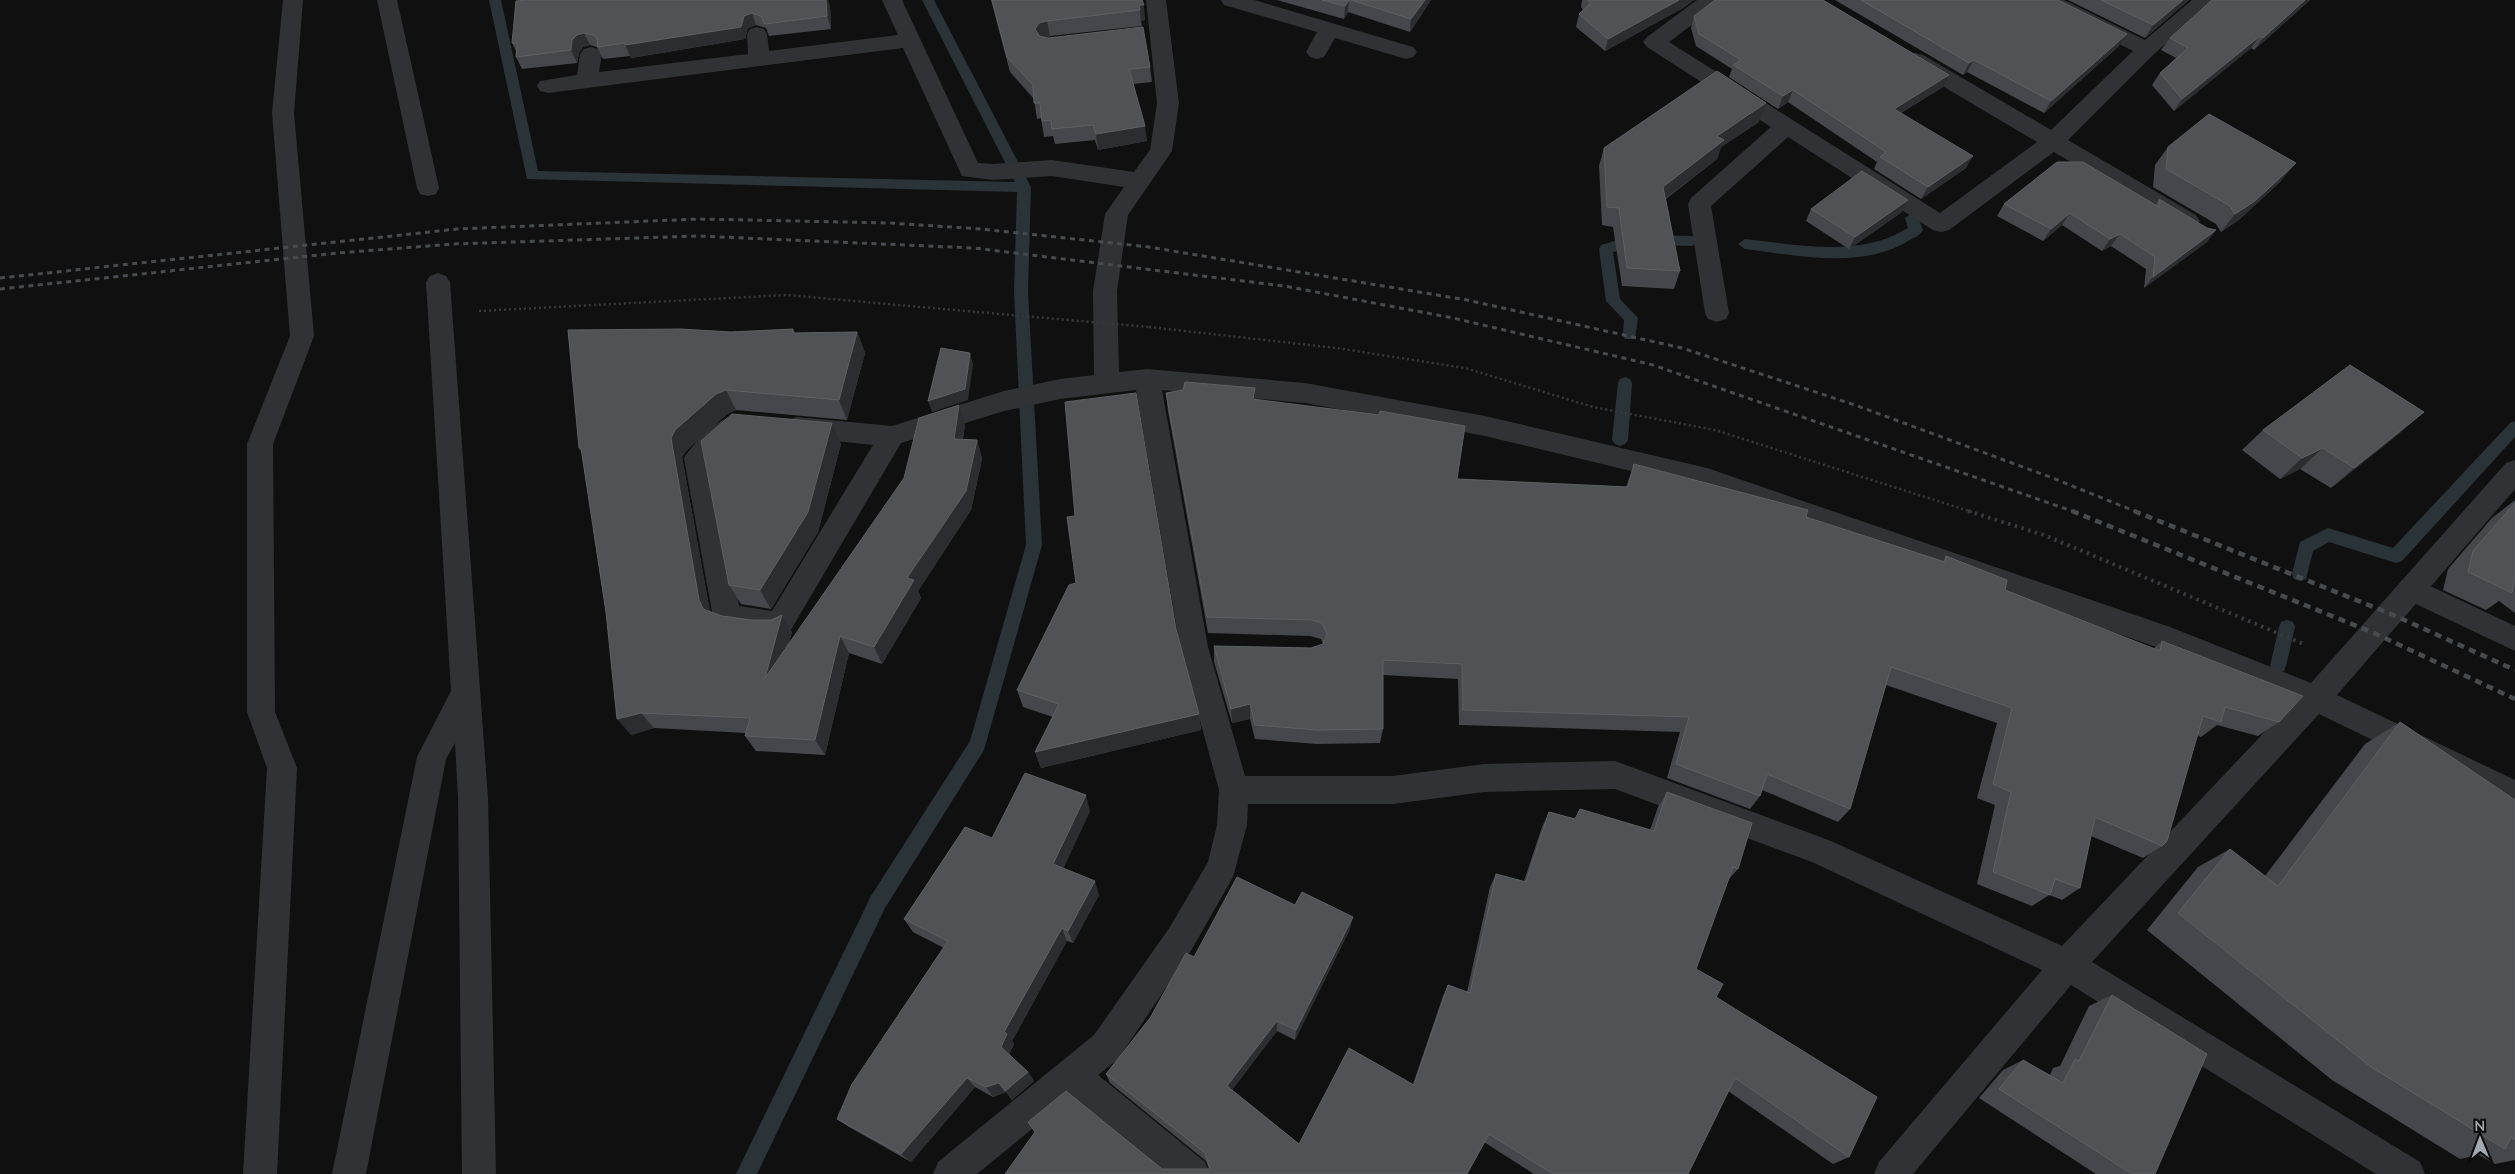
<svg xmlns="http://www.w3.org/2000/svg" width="2515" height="1174" viewBox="0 0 2515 1174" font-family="Lato,sans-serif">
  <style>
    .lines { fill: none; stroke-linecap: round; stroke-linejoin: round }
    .stream { fill: #2a3438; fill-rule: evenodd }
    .path-far1 { stroke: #37393c; stroke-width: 2.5; stroke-dasharray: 2 3; stroke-linecap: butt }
    .path { stroke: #37393c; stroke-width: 4; stroke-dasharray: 2.5 4.5; stroke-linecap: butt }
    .minor { fill: #313235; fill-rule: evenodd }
    .tertiary { fill: #313235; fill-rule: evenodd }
    .rail-far1 { stroke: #484b4e; stroke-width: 3; stroke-dasharray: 5 4.5; stroke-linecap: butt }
    .rail { stroke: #484b4e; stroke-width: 4.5; stroke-dasharray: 7 5.5; stroke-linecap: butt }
    .path-bridge { stroke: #37393c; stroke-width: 2.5; stroke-dasharray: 2 3; stroke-linecap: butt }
    .wall { fill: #46474c }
    .shaded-wall { fill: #2c2d30 }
    .building { fill: #505256; stroke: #5d6064 }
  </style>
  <rect width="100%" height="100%" fill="#101011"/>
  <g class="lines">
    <path class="stream" d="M489,0H501L538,171L1015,182L922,0H934L1031,187L1028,292L1042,545L984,750L885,908L757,1174H736L871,896L970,741L1026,545L1014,292L1017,192L527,179Z
      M1912,213L1917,215L1923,230C1920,236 1913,238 1908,241C1861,270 1796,255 1745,249L1738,244L1745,239C1800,245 1859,258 1908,228L1905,218Z
      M1649,235L1692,236L1699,241L1692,246L1649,245L1613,252L1620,299L1638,318L1635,339H1625L1623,335L1624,320L1606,301L1599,249L1601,245L1628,237Z
      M1625,377L1630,379L1632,383L1628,440L1625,444L1620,446L1615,444L1612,440L1618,383L1620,379Z
      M2515,421V437L2402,561L2396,563L2329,542L2313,551L2306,579L2300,581L2294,579L2292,574L2300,542L2328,528L2393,548L2510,423Z
      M2287,620L2293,622L2295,627L2286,666L2284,671L2278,673L2272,671L2270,666L2279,627L2281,622Z"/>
    <path class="path-far1" d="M479,311L787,295L977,312
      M1149,327L1336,348L1465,368L1593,407L1715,430L1972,512"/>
    <path class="path" d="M1968,511L2044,535L2306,645"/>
    <path class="minor" d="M283,0H303L294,113L314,336L273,444L275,712L297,768L277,1174H243L267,768L247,712V444L290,336L272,113Z
      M377,0H397L439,188L436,194L428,196L420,194L417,188Z
      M882,0H902L978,163L993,164L1052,160L1134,172L1150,150L1157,103L1146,0H1166L1179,103L1172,151L1128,215L1117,291L1119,372L1147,369L1305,383L1485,416L1707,468L2170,627L2311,683L2506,463L2515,460V489L2337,695L2515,780V809L2319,714L2092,962L2420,1162L2425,1174H2376L2071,985L1913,1174H1874L1879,1162L2042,970L1812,862L1615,789L1484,792L1393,804H1248L1247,825L1233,877L1192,949L1118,1059L1098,1075L1205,1162L1210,1174H1166L1071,1097L977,1174H933L938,1162L1094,1035L1170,927L1208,862L1217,825L1219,790L1180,647L1136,390L1060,399L1004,411L901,443L789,633C769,640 737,633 717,626L713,617L684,458C690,447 717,420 728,418C733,417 736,418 740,420L744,427L740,434L711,461L739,606L772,611L873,445L797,437L788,434L784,427L788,420L797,417L892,426L1004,391L1060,379L1094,375L1093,291L1105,214L1124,187L1052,176L993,180L962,176L903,48L548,93L540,91L537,86L540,81L577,75L580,54L584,49L591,47L598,49L602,54L599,72L748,54L747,34L750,29L757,27L764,29L767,34L769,51L898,35ZM1162,390L1305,403L1485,436L1706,489L2162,649L2293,702L2062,946L1831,841L1615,761L1484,764L1393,776H1245L1208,647Z
      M1221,0H1254L1413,47L1417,52L1413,57L1406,59L1335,38L1324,57L1317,59L1310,57L1306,52L1317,32L1224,5Z
      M1697,0H1721L1718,5L1669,42L1940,213L2037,142L1907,65L1904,60L1907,55L1915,53L1923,55L2051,130L2133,51L2040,5L2037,0H2064L2145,40L2192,0H2215L2154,54L2068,140L2196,215L2200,221L2196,227L2188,229L2180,227L2054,152L1949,230L1941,232L1933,230L1788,137L1711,206L1729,313L1726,319L1717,322L1708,319L1705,313L1688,204L1691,198L1771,127L1647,47L1643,42L1647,37Z
      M438,273L446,276L450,282L488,798L496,1174H462L458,798L455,743L446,759L366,1174H332L417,757L451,691L426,282L430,276Z"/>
    <path class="tertiary" d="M2411,577L2515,626V651L2401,597L2397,589L2401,581Z"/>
    <path class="rail-far1" d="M0,278L457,229L699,219L890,223L981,229L1149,247L1467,300L1682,348L1855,405L2050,477L2137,512
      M0,289L338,253L453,244L698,236L974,248L1284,286L1453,318L1653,365L2075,512"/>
    <path class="rail" d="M2072,511L2374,633L2515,699
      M2134,511L2391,614L2515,670"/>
    <path class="path-bridge" d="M977,312L1149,327"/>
  </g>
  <path class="wall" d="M991,0H1142L1145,20L1141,21L1142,26L1050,36L1045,38L1150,67L1152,82L1133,84L1147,141L1098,150L1095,140L1055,144L1053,136L1044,137L1041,118L1037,119L1034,99L1010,72Z
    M1277,0H1431L1410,32L1348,12L1344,19Z
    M1582,0H1694L1683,8L1605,51L1576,27L1579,14L1583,10L1581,7Z
    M1835,0H2058L2119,46L2044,113L1967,72L1963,75Z
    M2068,0H2189L2145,38Z
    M2212,0H2310L2254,50L2251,48L2174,111L2152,85L2160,73L2176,58L2161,50L2170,38Z
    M516,1L830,6L831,29L769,36L766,28L756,25L748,28L745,39L631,58L630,56L603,59L597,47L590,45L583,47L579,53L577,63L522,69L516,57V51L512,43Z
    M1694,16L1943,87L1901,113L1966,168L1921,199L1874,169L1877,162L1788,102L1778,109L1729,77L1732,69L1696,46L1691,28Z
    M1759,122L1721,147L1717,159L1666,199L1680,271L1674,289L1622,286L1613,227L1602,225L1599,166L1604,148Z
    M2168,147L2281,181L2240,219L2221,232L2216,224L2153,187L2155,165Z
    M2159,199L2207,228L2216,230L2207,242L2144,288L2146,269L2111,246L2102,251L2062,225L2043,241L1997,216L2004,204L2155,205Z
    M1811,209L1902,212L1849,249L1806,221Z
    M793,329L795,333L857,332L865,353L847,420L736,410L727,414L687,450L682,457L710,612L722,616L752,620H771L782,615L792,632L789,643L965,425L963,439L977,440L982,459L971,510L918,591L921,598L882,664L849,653L825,755L756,751L745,736L746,733L654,728L631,735L606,612L582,453L579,448L731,332Z
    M1255,388V399L1457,479L1626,487L1634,464L1806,517L1943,561L1946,556L2005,590L2153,649L2162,641L2279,722L2258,736L2217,725L2201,737L2197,735L2162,846L2143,858L2091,836L2080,888L2062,900L2049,895L2032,906L1977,884L1995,805L1977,798L1997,723L1886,685L1850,809L1838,822L1762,790L1760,796L1750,809L1667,778L1680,732L1459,725L1458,679L1383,675V729L1380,743L1317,744L1255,739L1250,719L1232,723L1214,662V646L1311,648L1323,644L1321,639L1310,636L1208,633L1168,411L1166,393Z
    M2263,430L2400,433L2331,488L2300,469L2280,479L2242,450Z
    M841,444L818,532L771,609L741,604L729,585Z
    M2515,500V613L2499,601L2486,610L2443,590L2448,569L2492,518Z
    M1176,629L1199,714L1201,730L1041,768L1035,752L1053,717L1023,707L1017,690Z
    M2400,722L2515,800V1160L2495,1164L2479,1155L2460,1159L2332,1080L2147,930L2198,867L2230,849L2265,876L2365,744Z
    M1667,792L1738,869L1728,880L1696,969L1716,997L1849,1157L1833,1164L1728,1091L1688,1174H1534L1484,1142L1467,1174L1162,1169H1209L1206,1161L1110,1083L1106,1074L1150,1018L1194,957L1295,905L1350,929L1295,1040L1277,1031L1232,1090L1299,1144L1413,1084L1443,996L1448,985L1467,992L1490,887L1496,874L1524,881L1542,827L1549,812L1575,819L1650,830L1658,807Z
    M1090,811L1063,868L1099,895L1073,943L1067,941L1012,1041L1014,1044L1009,1054L1028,1072L1034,1081L1012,1100L1006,1092L993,1097L975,1087L911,1162L849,1127L837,1119L944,948L913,932L904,919L992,838Z
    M2112,995L2155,1174H2096L1979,1098L2003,1070L2023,1060L2050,1075L2053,1068L2060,1066L2089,1006Z"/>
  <path class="shaded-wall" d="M826,0H828L830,6L831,29L827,16Z
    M1349,0L1348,12L1344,19L1345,6Z
    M1425,0H1431L1410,32L1411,19Z
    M1679,0H1694L1683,8L1605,51L1608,39Z
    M2183,0H2189L2145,38L2153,25Z
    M2305,0H2310L2254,50L2263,38Z
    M1139,5H1144L1145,20L1141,21Z
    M752,13L756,25L748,28L745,39L631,58L625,45L744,16Z
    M1047,21L1050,36L1042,39L1035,29L1039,23Z
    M584,33L590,45L583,47L579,53L577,63L571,50L572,40L577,35Z
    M2127,34L2119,46L2044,113L2051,101Z
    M2260,36L2251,48L2174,111L2182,99Z
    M1974,60L1967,72L1963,75L1969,63Z
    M1949,75L1943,87L1888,121L1894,109Z
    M1793,90L1788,102L1778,109L1783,96Z
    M1766,103L1759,122L1721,147L1717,159L1657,205L1663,187L1717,136Z
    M1145,126L1147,141L1098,150L1096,134Z
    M1973,156L1966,168L1921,199L1928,187Z
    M2296,163L2281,181L2240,219L2221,232L2235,214Z
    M1908,200L1902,212L1849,249L1855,237Z
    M2070,213L2062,225L2043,241L2051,229Z
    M2216,230L2207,242L2144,288L2153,277Z
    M2120,234L2111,246L2102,251L2110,239Z
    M857,332L865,353L847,420L839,400Z
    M970,353L973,365L968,400L932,412L928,401Z
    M1255,388V407L1253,399Z
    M726,390L736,410L727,414L687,450L682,457L711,617L703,609L699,600L671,438L675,430L716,394Z
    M959,405L965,425L960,458L954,439Z
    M2424,412L2400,433L2331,488L2354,468Z
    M832,423L841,444L818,532L771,609L760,590Z
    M977,440L982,459L971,510L918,591L921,598L882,664L874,647L907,578Z
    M2323,448L2300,469L2280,479L2302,458Z
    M782,615L792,632L776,694L765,678Z
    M840,636L849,653L825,755L815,740Z
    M1250,704V719L1232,723L1231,709Z
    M641,713L654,728L631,735L617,719Z
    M1199,714L1201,730L1041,768L1035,752Z
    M1086,795L1090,811L1059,878L1053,864Z
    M1095,881L1099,895L1073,943L1068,931Z
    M1353,917L1350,929L1295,1040L1296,1030Z
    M1062,928L1067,941L1012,1041L1014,1044L1008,1057L1001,1047L1004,1032Z
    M1277,1021V1031L1228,1095L1227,1086Z
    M1028,1072L1034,1081L1012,1100L1006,1092L993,1097L986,1087Z
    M967,1078L975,1087L911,1162L901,1154Z"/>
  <path class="building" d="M527,0H826L827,16L765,24L761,16L752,13L744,16L741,27L625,45V43L597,47L598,40L594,35L584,33L577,35L572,40L571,50L516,57L517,43H512L516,1Z
    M992,0H1142L1144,5H1139L1140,10L1047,21L1039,23L1035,29L1039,36L1048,38L1143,27L1150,67L1129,69L1145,126L1096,134L1093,125L1052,129L1051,120L1042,121L1040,103H1034L1033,85L1007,57Z
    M1322,0H1349L1345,6Z
    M1351,0H1425L1411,19Z
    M1588,0H1679L1608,39L1579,14L1590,4Z
    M1715,0H1823L1949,75L1894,109L1973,156L1928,187L1880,157L1886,152L1793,90L1783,96L1733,65L1741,60L1699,34L1694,16Z
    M1861,0H2058L2127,34L2051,101L1974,60L1969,63Z
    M2101,0H2183L2153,25Z
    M2212,0H2305L2263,38L2260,36L2182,99L2160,73L2188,48L2170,38Z
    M1717,71L1766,103L1717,136L1724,140L1663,187L1680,271L1627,268L1619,208L1607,207L1604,148Z
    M2209,114L2296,163L2255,201L2235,214L2230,206L2166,169L2168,147Z
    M2057,162H2083L2159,207V199L2207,228L2216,230L2153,277L2155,257L2120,234L2110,239L2070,213L2051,229L2004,204Z
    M1862,171L1908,200L1855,237L1811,209Z
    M681,329L731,332L793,329V333L857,332L839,400L726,390L716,394L675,430L671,438L699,600L703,609L722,616L752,620H771L782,615L765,678L904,478L919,418L959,405L954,439L977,440L966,491L907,578L914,580L874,647L840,636L815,740L745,736L750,718L641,713L617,719L606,612L581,448H579L568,330Z
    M941,348L970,353L965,389L928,401Z
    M2350,365L2424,412L2354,468L2323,448L2302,458L2263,430Z
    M1185,382L1255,388L1253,399L1379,415L1380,411L1465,426L1457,479L1628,487L1634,464L1808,510L1806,517L1945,562L1946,556L2007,580L2005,590L2160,651L2162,641L2303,696L2279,722L2225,707L2221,722L2203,716L2167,841L2162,846L2095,817L2080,888L2055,879L2050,895L1993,872L2011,792L1993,784L2012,708L1891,667L1850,809L1767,774L1760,796L1676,764L1689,717L1463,710L1462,664L1383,660V729L1318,730L1255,725L1250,704L1231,709L1214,646L1311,648L1323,644L1327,634L1322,623L1311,620L1207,617L1166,393L1183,390Z
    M1136,393L1176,629L1199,714L1035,752L1059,704L1017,690L1069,585L1076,583L1067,517L1075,516L1065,402Z
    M732,414L832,423L808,512L760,590L729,585L701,441Z
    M2515,503V577L2512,593L2468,572L2473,551Z
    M2400,722L2515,800V1140L2511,1137L2505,1149L2371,1067L2178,913L2230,849L2278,886Z
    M1025,773L1086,795L1053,864L1095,881L1068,931L1062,928L1004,1032L1007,1034L1001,1047L1028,1072L1005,1091L999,1083L986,1087L967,1078L901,1154L837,1119L852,1084L948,941L904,919L965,827L992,838Z
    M1667,792L1752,823L1738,869L1733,867L1696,969L1723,984L1716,997L1877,1097L1849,1157L1735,1078L1688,1174H1553L1489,1134L1467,1174H1005L1035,1132L1028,1122L1066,1091L1162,1169H1210L1205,1153L1106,1074L1150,1018L1186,953L1194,957L1237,877L1295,905L1302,892L1353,917L1296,1030L1277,1021L1227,1086L1299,1144L1349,1048L1414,1085L1448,985L1470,993L1496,874L1526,882L1549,812L1575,819L1580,809L1654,831Z
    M2112,995L2207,1054L2155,1174H2132L1999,1089L2023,1060L2063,1083L2075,1059L2079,1061Z"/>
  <g transform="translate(2480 1139) rotate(359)" stroke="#0b0b0c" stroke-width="4" paint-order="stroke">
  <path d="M0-4L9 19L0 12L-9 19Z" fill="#a2a9b0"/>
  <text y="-8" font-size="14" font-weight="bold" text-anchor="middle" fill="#a2a9b0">N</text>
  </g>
</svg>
